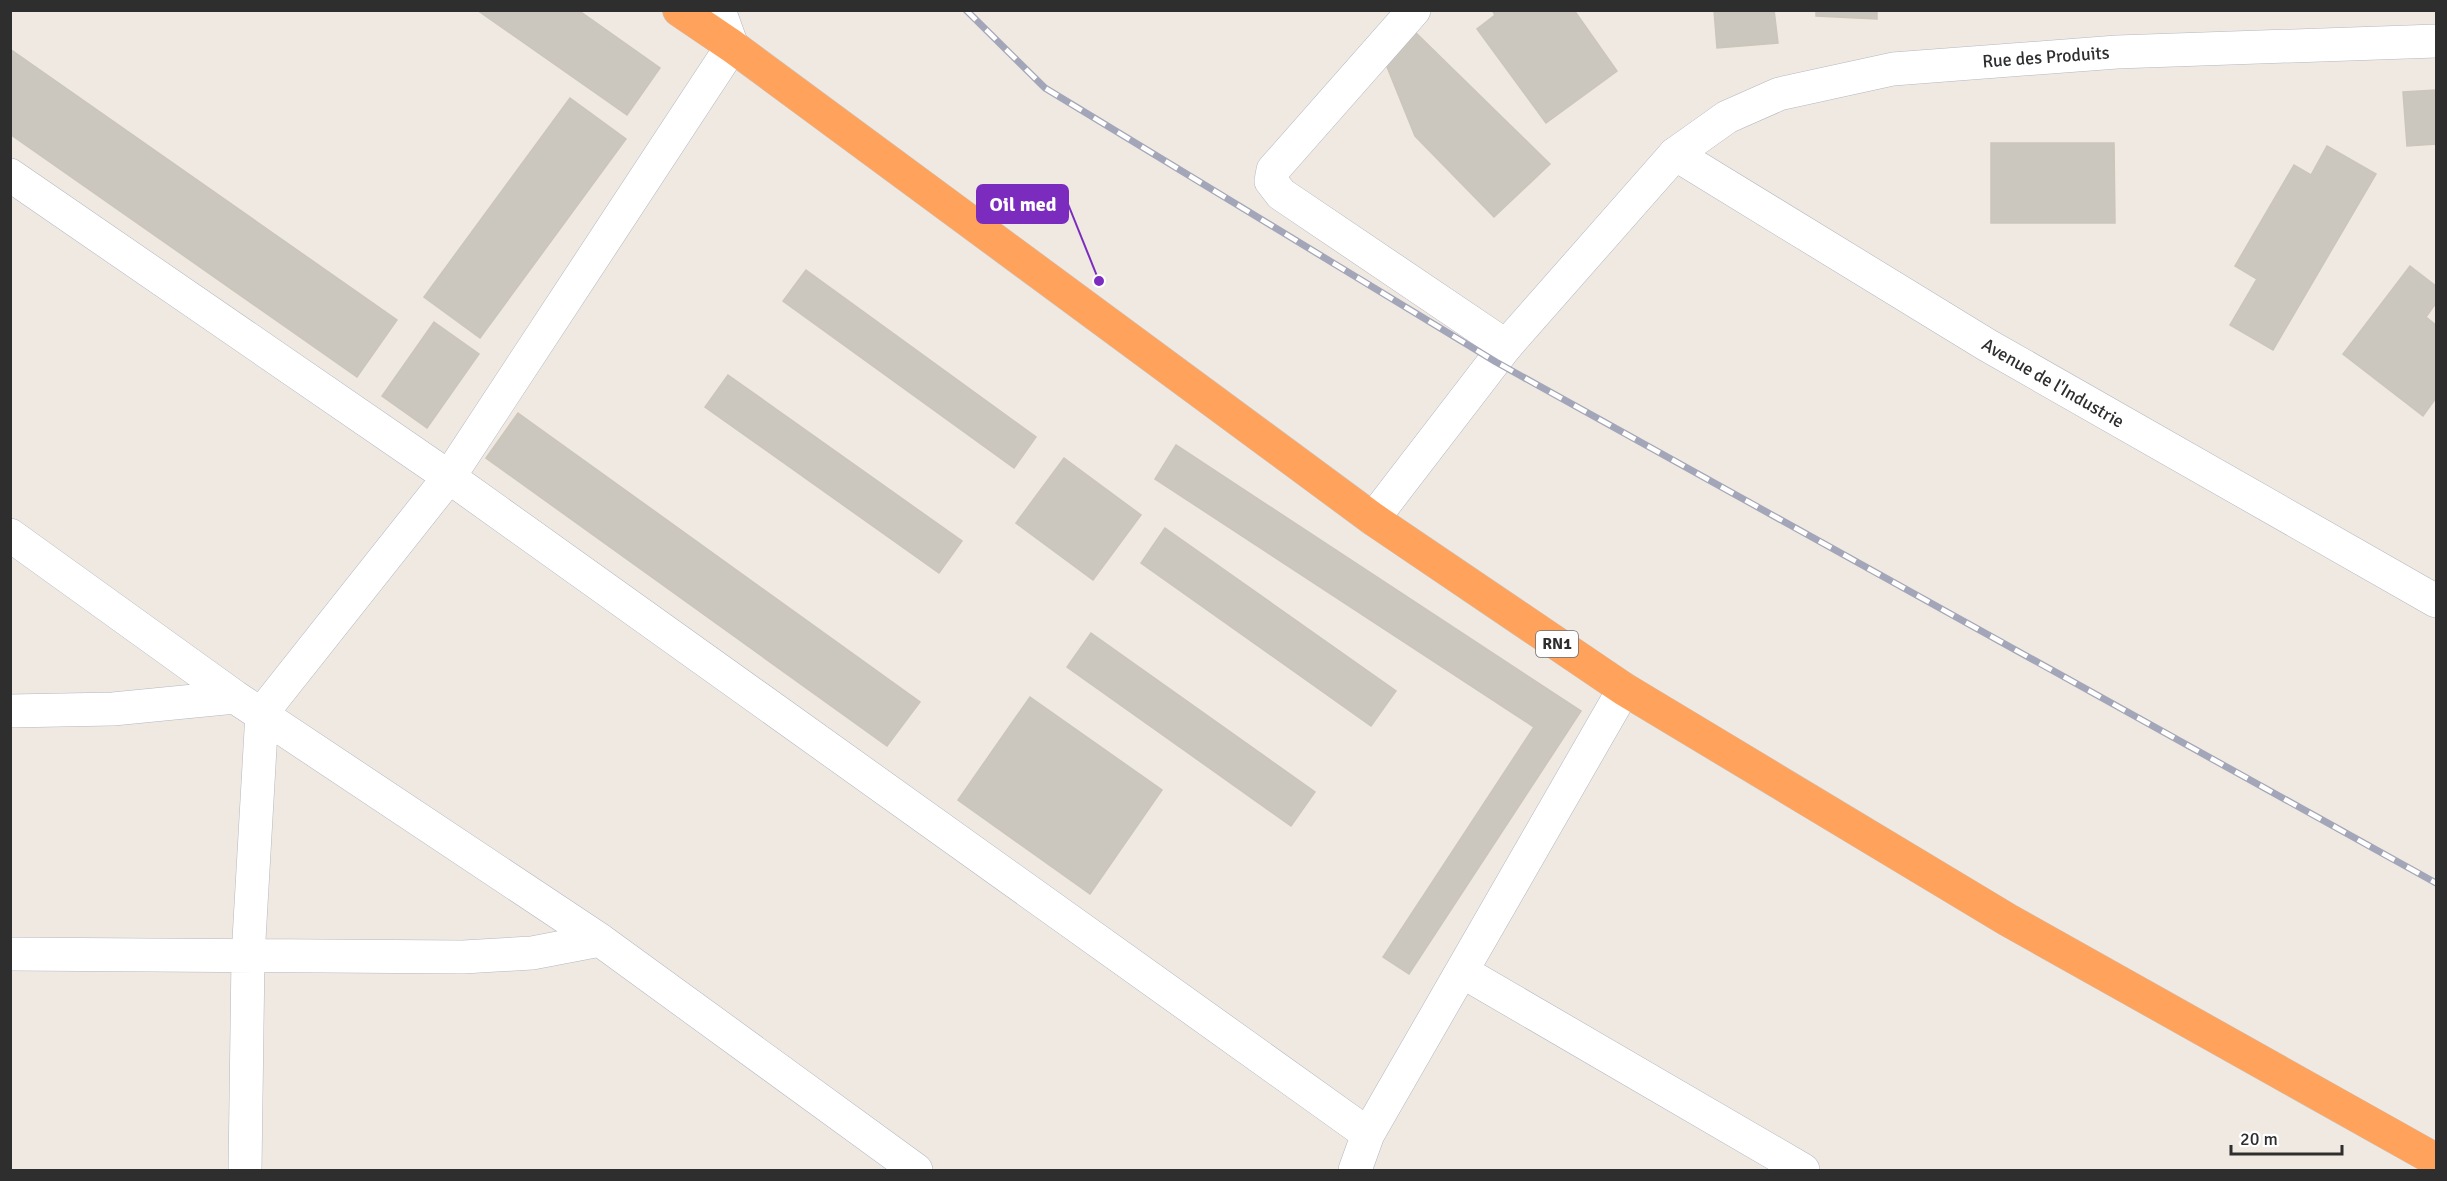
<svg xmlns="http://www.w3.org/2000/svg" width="2447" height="1181" viewBox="0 0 2447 1181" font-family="Signika,sans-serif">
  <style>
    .building { fill: #cbc7bf; stroke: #cbc5ba; stroke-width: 1.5 }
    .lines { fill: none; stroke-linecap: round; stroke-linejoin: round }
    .street-casing { stroke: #b4b7c1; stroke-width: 34 }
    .secondary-casing { stroke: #b4b7c1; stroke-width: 34 }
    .highway-casing { stroke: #c9c9c9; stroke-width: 34 }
    .street { stroke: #fff; stroke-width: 33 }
    .secondary { stroke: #fff; stroke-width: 33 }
    .highway { stroke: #ffa35c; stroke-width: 33 }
    .rail-casing { stroke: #a3a6b8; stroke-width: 7 }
    .rail { stroke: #fff; stroke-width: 4.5; stroke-dasharray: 14; stroke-linecap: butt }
    .labels { text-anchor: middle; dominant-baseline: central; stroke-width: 4.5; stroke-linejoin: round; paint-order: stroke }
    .shield { fill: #fff; stroke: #6d6d6d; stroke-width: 1.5 }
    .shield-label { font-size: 16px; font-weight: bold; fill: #2e2e2e }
    .street-label { font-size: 18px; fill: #2e2e2e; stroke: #fff }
    .leader { fill: none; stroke: #7b2cbf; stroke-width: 2 }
    .callout-dot { fill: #7b2cbf; stroke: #fff; stroke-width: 2 }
    .callout { fill: #7b2cbf; stroke: #7b2cbf; stroke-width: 2 }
    .callout-label { font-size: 20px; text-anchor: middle; font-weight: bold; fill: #fff }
  </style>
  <rect width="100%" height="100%" fill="#efe9e1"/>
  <path class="building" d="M477,10H578L660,68L627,115Z
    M1492,10H1574L1617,71L1546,123L1477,29L1495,15Z
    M1714,10H1774L1778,43L1717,48Z
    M1816,10H1877V19L1816,16Z
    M1412,29L1550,164L1494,217L1415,136L1381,52Z
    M10,49L397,320L357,377L10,134Z
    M2436,90V144L2407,146L2403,92Z
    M570,98L626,139L480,338L424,297Z
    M1991,143H2114L2115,223H1991Z
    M2327,146L2376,174L2273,350L2230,325L2257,279L2235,266L2294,165L2311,175Z
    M2410,266L2436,286V303L2426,317L2436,325V398L2423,416L2343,354Z
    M806,270L1036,437L1014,468L783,301Z
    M434,322L479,354L427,428L382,396Z
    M728,375L962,541L939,573L705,407Z
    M518,413L920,702L887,746L486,458Z
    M1176,445L1581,711L1409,974L1383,957L1534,727L1155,479Z
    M1064,458L1141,515L1093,580L1016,523Z
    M1165,528L1396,691L1371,726L1141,563Z
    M1091,633L1315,792L1291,826L1067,667Z
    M1030,697L1162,790L1090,894L958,800Z"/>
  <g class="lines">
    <defs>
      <path id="street" d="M1414,10L1273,170L1271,181L1281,194L1506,346
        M1675,154L1727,117L1779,94L1893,69L2117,52L2436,41
        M10,175L449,477L1368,1134
        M10,535L235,697L600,940L916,1170
        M10,711L113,709L235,697
        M10,954L463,957L532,953L600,940
        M1463,972L1803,1170
        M245,1170L248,957L262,713L449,477L732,46L719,10
        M1355,1170L1368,1134L1624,689"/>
      <path id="secondary" d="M1373,519L1506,346L1675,154L1987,345L2436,601"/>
      <path id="highway" d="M679,10L732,46L1373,519L1624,689L2008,920L2436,1160"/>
    </defs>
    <use href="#street" class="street-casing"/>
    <use href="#secondary" class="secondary-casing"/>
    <use href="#highway" class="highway-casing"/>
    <use href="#street" class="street"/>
    <use href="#secondary" class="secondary"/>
    <use href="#highway" class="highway"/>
    <defs>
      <path id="rail" d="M966,10L1045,88L1496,362L2436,883"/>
    </defs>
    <use href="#rail" class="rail-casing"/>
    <use href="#rail" class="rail"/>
  </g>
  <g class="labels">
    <rect class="shield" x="1536" y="631" width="42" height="26" rx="4.5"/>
    <g class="shield-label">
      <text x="1557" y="644">RN1</text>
    </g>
    <g class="street-label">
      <text transform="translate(2046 57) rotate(-4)">Rue des Produits</text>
      <text transform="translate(2053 383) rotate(30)">Avenue de l'Industrie</text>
    </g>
  </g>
  <path class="leader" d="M1099 281L1068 204"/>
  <circle class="callout-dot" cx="1099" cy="281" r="6"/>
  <rect class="callout" x="977" y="185" width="91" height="38" rx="6"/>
  <g class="callout-label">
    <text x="1023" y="211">Oil med</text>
  </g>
  <rect width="2447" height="1181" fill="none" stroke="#2e2e2e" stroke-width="24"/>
  <path d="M2231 1145v9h111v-9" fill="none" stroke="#2e2e2e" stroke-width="3"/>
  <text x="2240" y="1145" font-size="18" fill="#2e2e2e" stroke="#ffffff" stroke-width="4.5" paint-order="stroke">20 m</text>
</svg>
